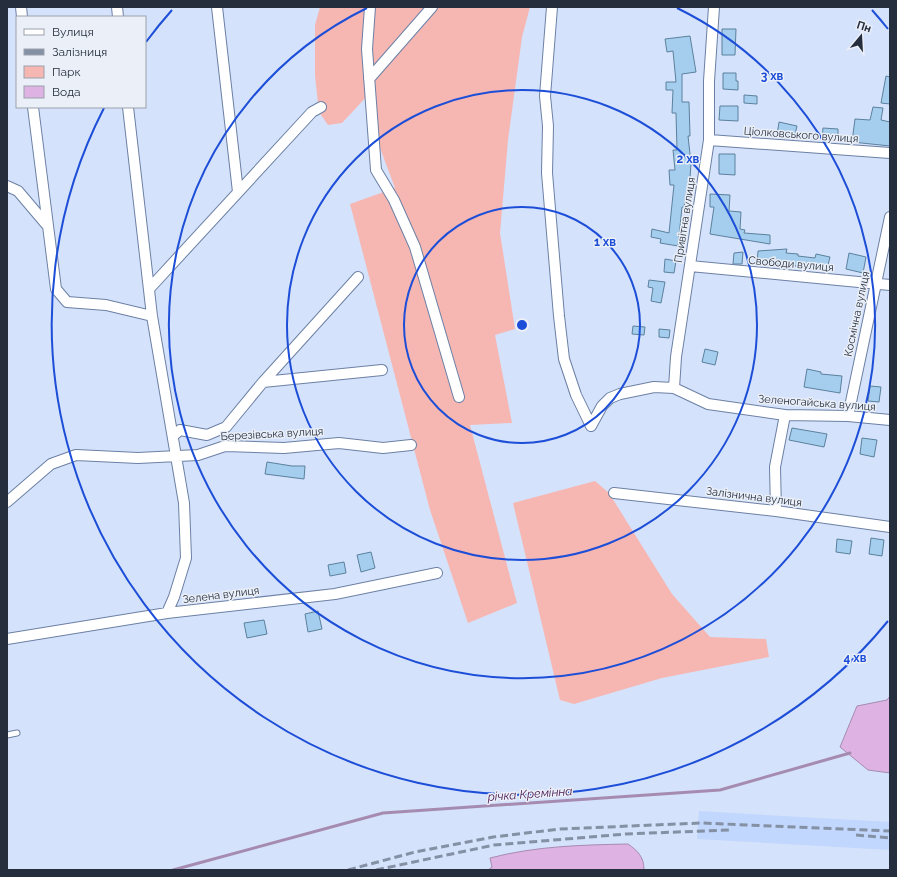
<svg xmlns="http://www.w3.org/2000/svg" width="897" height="877" viewBox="0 0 897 877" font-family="Raleway,sans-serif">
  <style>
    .built { fill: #c2d7fd }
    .green { fill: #f6b7b3 }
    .water { fill: #deb3e3; stroke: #a68bb1 }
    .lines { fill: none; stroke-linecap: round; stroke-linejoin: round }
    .stream { stroke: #a68bb1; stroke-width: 3 }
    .building { fill: #a5cded; stroke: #5b819e }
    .lane-casing { stroke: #6c80a5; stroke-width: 7 }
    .street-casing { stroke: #6c80a5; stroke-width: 12 }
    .lane { stroke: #fff; stroke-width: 5 }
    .street { stroke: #fff; stroke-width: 10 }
    .rail { stroke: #8490a4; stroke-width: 3; stroke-dasharray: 8 4; stroke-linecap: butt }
    .ring { fill: none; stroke: #1d4ed8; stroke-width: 2 }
    .labels { text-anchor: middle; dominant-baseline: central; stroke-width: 3; stroke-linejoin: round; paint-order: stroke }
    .street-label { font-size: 11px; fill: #252e3d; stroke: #eaeff8 }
    .water-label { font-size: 12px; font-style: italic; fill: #48154f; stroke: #eaeff8 }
    .centre { fill: #1d4ed8; stroke: #eaeff8; stroke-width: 2 }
    .ring-label { font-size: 12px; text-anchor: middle; font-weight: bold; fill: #1d4ed8; stroke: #eaeff8; stroke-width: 3; stroke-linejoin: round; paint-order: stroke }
  </style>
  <rect width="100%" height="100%" fill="#d5e2fb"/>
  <path class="built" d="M699,811L890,822V850L697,839Z"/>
  <path class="green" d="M320,7H530L522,37L508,140L500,233L515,329L495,335L512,423L470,425L517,603L468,623L430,510L350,204L395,188L380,148L371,92L342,123L328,125L319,112L315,76V25Z
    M595,481L609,493L672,594L710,637L766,639L769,657L662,678L574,704L560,700L513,503Z"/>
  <path class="water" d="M890,696V773L868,770L840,747L857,706L887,700Z
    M628,844C638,851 644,857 644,870H488L492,867L490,858C536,846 581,845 628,844Z"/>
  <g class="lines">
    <path class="stream" d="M173,870L383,813L720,790L850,753"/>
  </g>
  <path class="building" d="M722,29H736L735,55H722Z
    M690,36L696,72L682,74V102H689L690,136H688L691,163L689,193H686L684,207H682L678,246L660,243L661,239L651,237L652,229L669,233L674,185H670L669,170H675L673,150H677L676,113H672L673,90H666V82H676L673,51L667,52L665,39Z
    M723,73H736V81H738V90L723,89Z
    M886,76L890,77V104L881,103Z
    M744,95L757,96V104L744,103Z
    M720,106H738V121L719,120Z
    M873,107L883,108L881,120L890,122V146L852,142L855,119L870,120Z
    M779,122L797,126L794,139L777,135Z
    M823,128L838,129V140H822Z
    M719,154H735V175L719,174Z
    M710,194L730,195L729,211L741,212L740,229L745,230L744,233L770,235V244L710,234L714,207H710Z
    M787,249L786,253L798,254V256L815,258L816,254L830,257L827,269L775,264V266L757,264L758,251Z
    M743,252L742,264H733L734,253Z
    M849,253L866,257L863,273L846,269Z
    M665,259L676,261L674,273L664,272Z
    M649,280L665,282L661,303L651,301L653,288L648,287Z
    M633,326L645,327L644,335L632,334Z
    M659,329L670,330L669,338L659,337Z
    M705,349L718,352L715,365L702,362Z
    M807,369L821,372V374L842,376L840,393L804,387Z
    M870,386L881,387L879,402L868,401Z
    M792,428L827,434L824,447L789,440Z
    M862,438L877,440L874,457L860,454Z
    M267,462L292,466H305L304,479L265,474Z
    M871,538L884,540L882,556L869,554Z
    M837,539L852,541L850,554L836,552Z
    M371,552L375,568L361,572L357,555Z
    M344,562L346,573L330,576L328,565Z
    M318,611L322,629L308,632L305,614Z
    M264,620L267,634L247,638L244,623Z"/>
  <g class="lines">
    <defs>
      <path id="lane" d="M7,735L17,733"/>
      <path id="street" d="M21,7L22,17
        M117,7L118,17
        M217,7L238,192
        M370,7L367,49L376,170L394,200L415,247L459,397
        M552,7L545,96L548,126L547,173L559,316L564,359L576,395L591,426
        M369,79L432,7
        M33,107L56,289L67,302L106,305L152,316
        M128,107L152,316L184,503L186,558L174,597L167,613
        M709,140L890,153
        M7,186L18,191L46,224
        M690,266L890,285
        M149,289L312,112L321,107
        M263,382L382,370
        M674,388L676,357L709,140V81L714,7
        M848,416L890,217
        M591,426L602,406L610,398L620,394L654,387L674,388L708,404L785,415L848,416L890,420
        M173,436L180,430L207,435L226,427L263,382L358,277
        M614,493L776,511L890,527
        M7,502L51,464L76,455L138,458L198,455L225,446L284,448L339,443L383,448L411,445
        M776,511L775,467L785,415
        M7,639L167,613L335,594L437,573"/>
    </defs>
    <use href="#lane" class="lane-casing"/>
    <use href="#street" class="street-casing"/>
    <use href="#lane" class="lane"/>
    <use href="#street" class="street"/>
    <path class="rail" d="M856,835L890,838
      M348,870L415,852L493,837L560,829L701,823L890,831
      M376,870L494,845L626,834L729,830"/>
  </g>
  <g class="ring">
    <circle cx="522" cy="325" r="118"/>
    <circle cx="522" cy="325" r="235"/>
    <path d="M677 8A353 353 0 1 1 367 8"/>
    <path d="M888 621A471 471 0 0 1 104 108M146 42A471 471 0 0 1 172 10M872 10A471 471 0 0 1 888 29"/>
  </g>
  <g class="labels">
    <g class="street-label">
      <text transform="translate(801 135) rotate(4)">Ціолковського вулиця</text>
      <text transform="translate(685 220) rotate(-81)">Привітна вулиця</text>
      <text transform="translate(791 264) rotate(5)">Свободи вулиця</text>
      <text transform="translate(857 314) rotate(-78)">Космічна вулиця</text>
      <text transform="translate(817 403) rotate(4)">Зеленогайська вулиця</text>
      <text transform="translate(272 434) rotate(-3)">Березівська вулиця</text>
      <text transform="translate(754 497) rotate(7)">Залізнична вулиця</text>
      <text transform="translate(221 595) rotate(-7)">Зелена вулиця</text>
    </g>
    <g class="water-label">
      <text transform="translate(530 794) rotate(-4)">річка Кремінна</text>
    </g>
  </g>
  <circle cx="522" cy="325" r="6" class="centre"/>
  <g class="ring-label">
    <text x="772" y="80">3 хв</text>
    <text x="688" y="163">2 хв</text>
    <text x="605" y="246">1 хв</text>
    <text x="855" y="662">4 хв</text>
  </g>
  <rect width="897" height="877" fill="none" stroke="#252e3d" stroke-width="16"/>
  <rect x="16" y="16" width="130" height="92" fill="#eaeff8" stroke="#9ba2ad"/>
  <rect x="24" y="29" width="20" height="6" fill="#ffffff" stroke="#9ba2ad"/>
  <text x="52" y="36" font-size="12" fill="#252e3d">Вулиця</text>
  <rect x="24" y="49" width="20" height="6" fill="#8490a4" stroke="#9ba2ad"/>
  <text x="52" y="56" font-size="12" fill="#252e3d">Залізниця</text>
  <rect x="24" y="66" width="20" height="12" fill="#f6b7b3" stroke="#9ba2ad"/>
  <text x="52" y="76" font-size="12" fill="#252e3d">Парк</text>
  <rect x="24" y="86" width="20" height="12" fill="#deb3e3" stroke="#9ba2ad"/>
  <text x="52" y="96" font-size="12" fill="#252e3d">Вода</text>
  <g transform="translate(861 36) rotate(18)" stroke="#eaeff8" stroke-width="3" paint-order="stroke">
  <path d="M0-3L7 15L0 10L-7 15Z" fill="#252e3d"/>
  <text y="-6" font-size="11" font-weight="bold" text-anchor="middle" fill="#252e3d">Пн</text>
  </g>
</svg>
